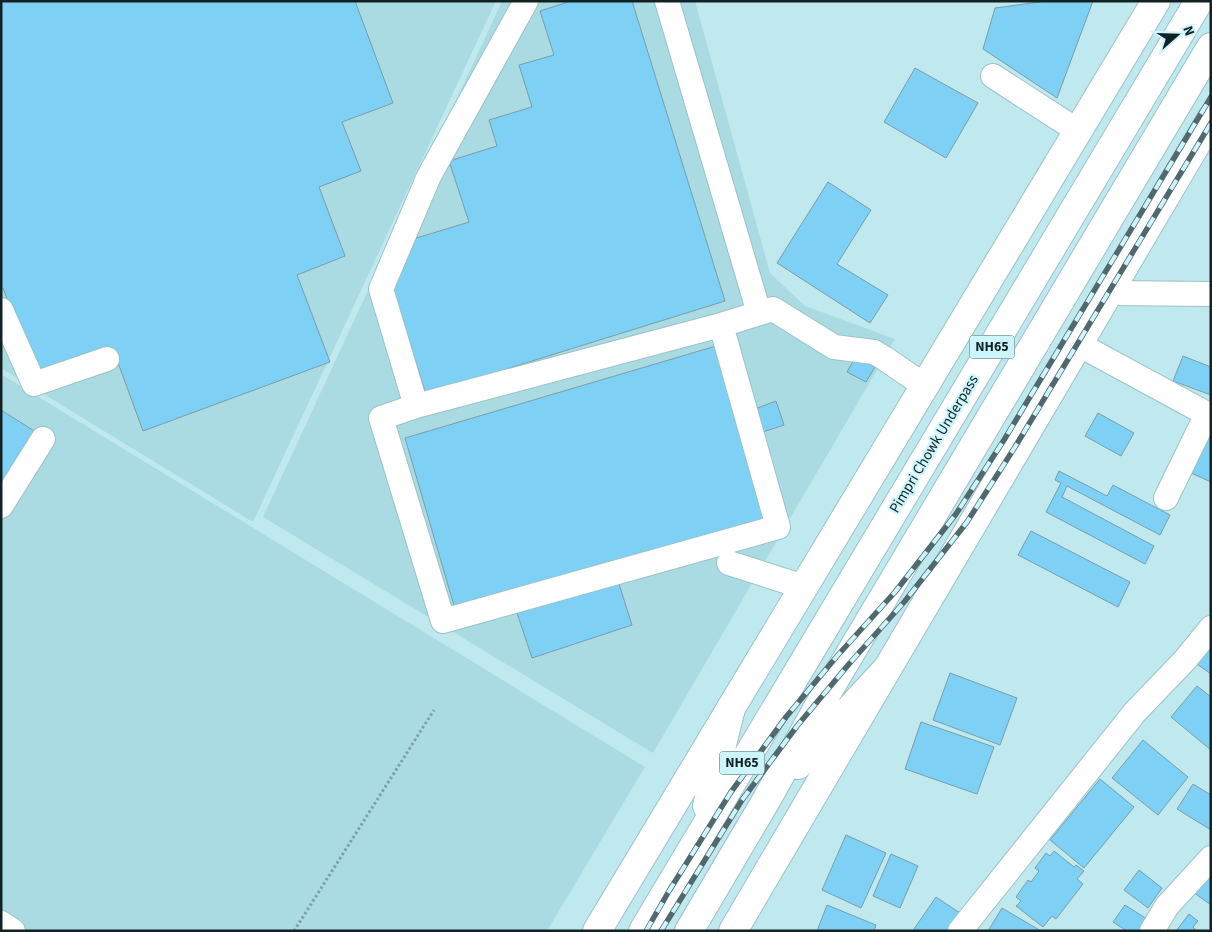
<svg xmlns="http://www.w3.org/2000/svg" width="1212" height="932" viewBox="0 0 1212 932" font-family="'Source Sans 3',sans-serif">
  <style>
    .built { fill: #aadbe2 }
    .building { fill: #7ed1f4; stroke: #7a9cab }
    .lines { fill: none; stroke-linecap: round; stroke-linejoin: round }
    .minor-casing { stroke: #9ac2c7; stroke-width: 26 }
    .major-casing { stroke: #9ac2c7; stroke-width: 30 }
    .highway-casing { stroke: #9ac2c7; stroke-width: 30 }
    .path { stroke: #80a0a5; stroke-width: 3; stroke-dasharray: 2.5 2.5; stroke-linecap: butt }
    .minor { stroke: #fff; stroke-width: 24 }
    .major { stroke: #fff; stroke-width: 28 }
    .highway { stroke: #fff; stroke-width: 28 }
    .rail-casing { stroke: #51696d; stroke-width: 5.5 }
    .rail { stroke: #cdf6fc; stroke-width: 4; stroke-dasharray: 11; stroke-linecap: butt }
    .labels { text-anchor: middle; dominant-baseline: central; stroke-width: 4.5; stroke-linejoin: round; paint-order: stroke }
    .shield { fill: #cdf6fc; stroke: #4a6265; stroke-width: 1 }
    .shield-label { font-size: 14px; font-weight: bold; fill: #122224 }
    .street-label { font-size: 15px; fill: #122224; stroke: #cdf6fc }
  </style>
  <rect width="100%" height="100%" fill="#c0e9ef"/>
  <path class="built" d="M1,1H496L253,522L1,368Z
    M502,1H695L770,273L805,306L895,339L653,753L263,517Z
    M1,374L645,767L547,931H1Z"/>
  <path class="building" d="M1,1H355L393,103L342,122L361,171L319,187L345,256L297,275L330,362L143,431L113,349L37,378L3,288H1Z
    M571,1H632L725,301L426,394L391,285L410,240L469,222L449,161L497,146L489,120L532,107L519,65L554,55L540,11Z
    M1047,1H1093L1057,98L983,49L995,8Z
    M915,68L978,103L946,158L884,122Z
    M828,182L871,210L837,264L888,295L870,323L777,263Z
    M716,346L770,521L455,609L405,438Z
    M856,356L875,367L866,382L847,372Z
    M1183,356L1211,367V395L1173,381Z
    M776,401L784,425L763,432L755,409Z
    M1,410L36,432L1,489Z
    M1098,413L1134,433L1121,456L1085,436Z
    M1211,430V482L1191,473Z
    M1059,471L1107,496L1113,485L1170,515L1160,535L1067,486L1062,497L1154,546L1145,564L1046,512L1061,483L1055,480Z
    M1031,531L1130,582L1118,607L1018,555Z
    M618,581L632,625L532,658L517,613Z
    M1211,645V674L1197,664Z
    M950,673L1017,698L1000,745L933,720Z
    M1197,686L1211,697V750L1171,717Z
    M921,722L994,747L977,794L905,769Z
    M1143,740L1188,777L1158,815L1112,778Z
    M1100,779L1134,807L1084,868L1050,840Z
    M1193,784L1211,795V830L1177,809Z
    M846,835L886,853L861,908L822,890Z
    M1054,851L1074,867L1076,865L1084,871L1077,879L1083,884L1056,919L1052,916L1043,927L1016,906L1021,901L1016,897L1028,880L1031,882L1039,871L1035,868L1046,853L1050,856Z
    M891,854L918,866L900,908L873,896Z
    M1211,869V905L1193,892Z
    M1139,870L1162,888L1148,908L1124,890Z
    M936,897L960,913L948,931H917L914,929Z
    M827,905L876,925L874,931H817Z
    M1125,905L1150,921L1143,931H1127L1113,922Z
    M1002,908L1041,931H988Z
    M1189,914L1198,921L1193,927L1197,931H1176Z"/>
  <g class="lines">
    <defs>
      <path id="minor" d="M526,1L429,176L381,289L416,406L381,418L443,621L778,527L721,325L773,309L834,347L874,352L884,358L925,386
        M667,1L759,313
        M993,76L1078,131
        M1109,293L1211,294
        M1,310L34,384L107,359
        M1078,344L1207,414L1166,498
        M416,406L721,325
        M1,506L43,439
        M729,563L804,587
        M1,923L13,931
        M960,931L1135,712L1185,660L1211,628
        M1152,931L1167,906L1211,858"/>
      <path id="major" d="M597,931L1156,1
        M733,931L1211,119"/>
      <path id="highway" d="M798,765L886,670
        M707,806L731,708
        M643,931L1199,1
        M689,931L767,799L816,711L1211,47"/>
    </defs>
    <use href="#minor" class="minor-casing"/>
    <use href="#major" class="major-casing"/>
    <use href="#highway" class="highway-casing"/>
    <path class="path" d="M294,931L434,710"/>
    <use href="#minor" class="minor"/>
    <use href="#major" class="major"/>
    <use href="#highway" class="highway"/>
    <defs>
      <path id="rail" d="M646,931L669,891L731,792L786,717L838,655L895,592L956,514L1004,440L1211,97
        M661,931L742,800L797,726L849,664L905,601L967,522L1015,447L1211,123"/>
    </defs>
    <use href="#rail" class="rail-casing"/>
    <use href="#rail" class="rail"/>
  </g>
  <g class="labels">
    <g class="shield">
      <rect x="969.5" y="335.5" width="45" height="23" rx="4"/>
      <rect x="719.5" y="751.5" width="45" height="23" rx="4"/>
    </g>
    <g class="shield-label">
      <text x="992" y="347">NH65</text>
      <text x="742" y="763">NH65</text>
    </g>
    <g class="street-label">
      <text transform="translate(934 444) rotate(-59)">Pimpri Chowk Underpass</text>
    </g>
  </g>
  <rect width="1212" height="932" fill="none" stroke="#122224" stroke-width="5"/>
  <g transform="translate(1177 35) rotate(70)" stroke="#cdf6fc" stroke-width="4" paint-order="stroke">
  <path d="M0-4L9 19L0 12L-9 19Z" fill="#122224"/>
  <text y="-8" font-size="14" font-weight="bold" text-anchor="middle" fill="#122224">N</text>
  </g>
</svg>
